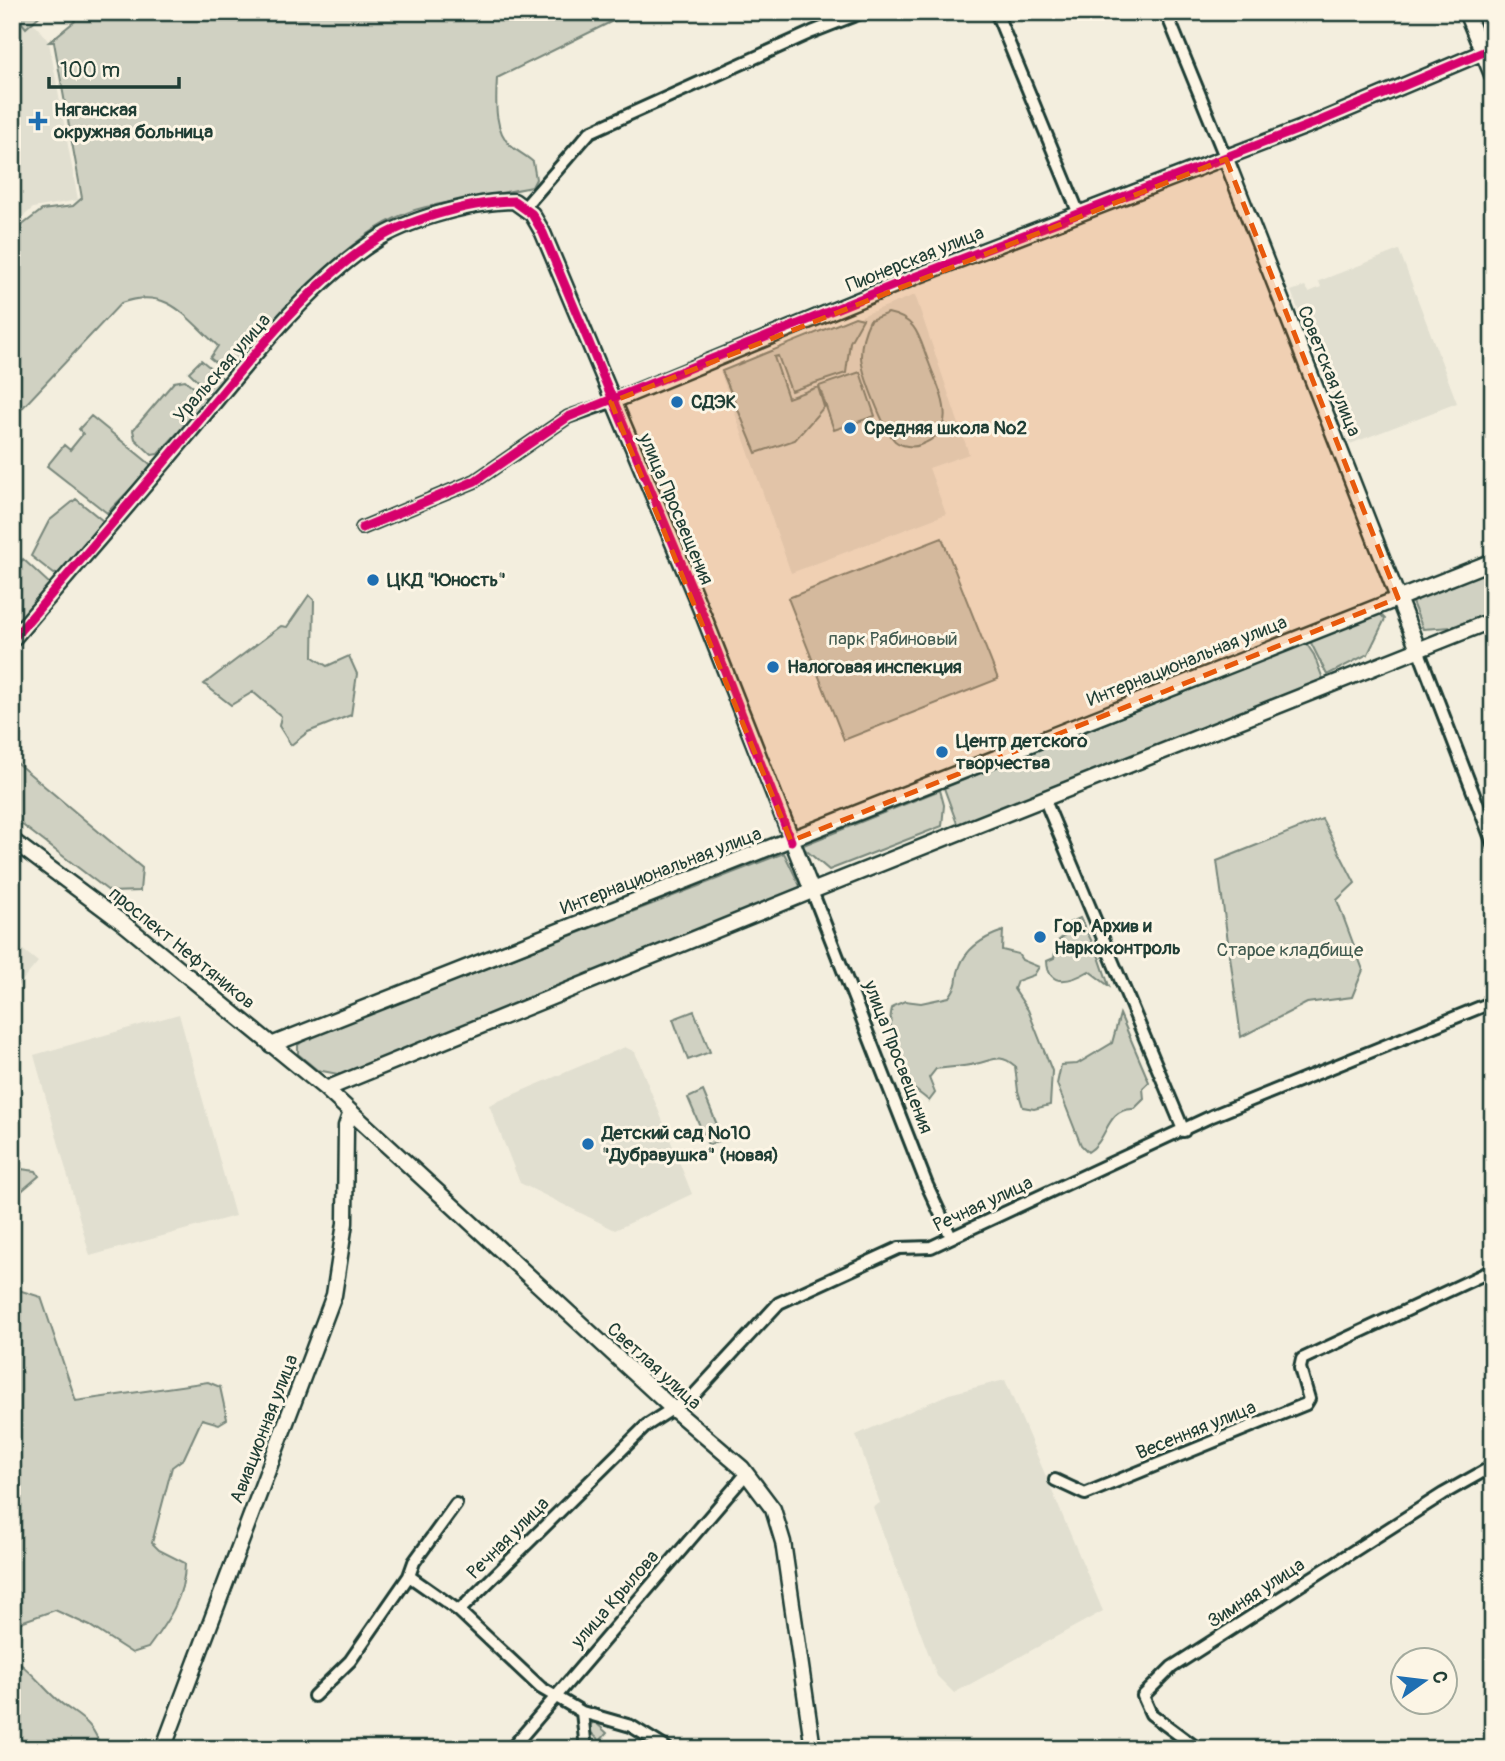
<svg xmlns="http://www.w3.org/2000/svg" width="1505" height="1761" viewBox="0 0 1505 1761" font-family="Pangolin,sans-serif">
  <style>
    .built { fill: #e1dfd0 }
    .green { fill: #d0d1c2; stroke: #78877b; stroke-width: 2 }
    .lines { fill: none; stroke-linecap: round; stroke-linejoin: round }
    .street-casing { stroke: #1f3d34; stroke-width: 16 }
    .secondary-casing { stroke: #1f3d34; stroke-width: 19 }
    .street { stroke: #fcf5e5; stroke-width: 10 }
    .secondary { stroke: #fcf5e5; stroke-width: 14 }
    .cycleway-casing { stroke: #fcf5e5; stroke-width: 13 }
    .cycleway { stroke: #d6006c; stroke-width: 9 }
    .marked { fill: #e8590c; fill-opacity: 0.2; stroke: #e8590c; stroke-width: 5; stroke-dasharray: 14 9; stroke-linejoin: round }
    .poi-dot { fill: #1f6fb2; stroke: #fcf5e5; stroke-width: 2.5 }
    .labels { text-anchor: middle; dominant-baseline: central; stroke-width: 6; stroke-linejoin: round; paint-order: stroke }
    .poi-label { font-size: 19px; font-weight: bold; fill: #1f3d34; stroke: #fcf5e5; text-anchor: start }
    .street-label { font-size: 19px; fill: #1f3d34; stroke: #fcf5e5 }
    .park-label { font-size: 19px; fill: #425b50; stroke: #fcf5e5 }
  </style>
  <rect width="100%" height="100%" fill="#f3eede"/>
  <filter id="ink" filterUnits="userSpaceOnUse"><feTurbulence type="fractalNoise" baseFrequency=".0143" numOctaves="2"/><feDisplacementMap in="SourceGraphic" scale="14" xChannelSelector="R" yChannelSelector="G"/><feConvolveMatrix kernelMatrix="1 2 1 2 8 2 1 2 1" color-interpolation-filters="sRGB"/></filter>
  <g filter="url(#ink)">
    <path class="built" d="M12,12H25L49,42L78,200L33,208L12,226Z
      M1399,250L1457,403L1350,444L1291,291L1305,286L1309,292L1321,287L1319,281Z
      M915,295L969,454L929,468L946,514L791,573L720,371Z
      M12,941L38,962L12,993Z
      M179,1014L235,1216L90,1256L34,1055Z
      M625,1047L635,1052L692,1194L615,1230L520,1183L489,1105Z
      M1005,1380L1103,1611L954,1693L937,1676L873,1507L880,1503L856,1435L949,1394Z"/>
    <path class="green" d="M13,12H44L26,28Z
      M68,12H631L497,78C496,99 493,130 511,146C518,152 527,156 533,162L536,179L532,187C497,194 461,199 426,207C359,222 296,298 251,346L241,350L245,358L229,373L210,358L218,346C185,317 168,286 121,303L12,419V233L42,210L73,206L82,198L54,42H49L75,21Z
      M888,313C918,319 919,338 929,363C940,393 962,430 920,445C913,448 901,446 895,441C884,430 861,372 861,356C861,343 864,332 870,320Z
      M855,317L863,319L850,342L846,373L791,391L778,356L774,357L788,398L818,387L824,407L795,440L756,453L722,371Z
      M201,360L224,379L213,391L209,392L189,372Z
      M860,372L875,416L834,430L819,386Z
      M185,380L204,396L206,402L158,454L152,455L135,439L133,430L174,382Z
      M91,416L150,464V469L107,513L47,466L64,445L70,450L83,434L79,429Z
      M76,499L103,521L60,573L54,574L31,556L49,521Z
      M942,538L998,679L844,740L788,598Z
      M23,559L50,584L17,621L12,618V574Z
      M1493,568V612L1452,627L1423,629L1411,600Z
      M309,595L314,600L313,657L327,666L349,656L357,674L351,715L308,732L291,745L279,726L281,716L253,692L231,705L204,684L281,626L287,627Z
      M1379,613L1385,619L1368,654L1327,675L1310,641Z
      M1306,643L1314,655L1323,679L959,829L944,788Z
      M12,759L142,868L140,891L110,892L12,817Z
      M940,790L944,805L942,826L829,870L801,846Z
      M1322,819L1355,883L1337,900L1363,970L1352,997L1307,1003L1241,1037L1217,861Z
      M784,853L802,890L343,1075L317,1070L298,1054V1045L307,1038Z
      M1080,918L1098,954L1109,986L1089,971C1074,980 1048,990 1047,961L1054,958L1057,942L1067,933L1069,923Z
      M1003,931L1002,950L1018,954L1022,960L1039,967L1034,975L1017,981L1014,989L1028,1010L1052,1071L1050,1105L1034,1109L1023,1107L1018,1091L1015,1066C999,1052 993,1061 975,1064C962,1067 949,1067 936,1069L929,1078L935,1093L929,1101C924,1096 917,1092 912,1087C899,1071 885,1024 893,1006L905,1001L921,1003L949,997C961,980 954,981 960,966C967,947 985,937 1003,931Z
      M694,1011L710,1052L688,1060L673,1019Z
      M1120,1014L1149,1082L1143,1088L1144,1099L1134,1109C1105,1108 1109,1140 1088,1152L1081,1145L1057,1084L1061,1065L1077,1064L1112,1043Z
      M703,1091L723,1139L708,1145L688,1098Z
      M21,1169L36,1171L39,1176L12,1199V1175Z
      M12,1288L41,1297L76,1401L208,1382L220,1387L227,1419L219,1424L202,1419L184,1458L172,1467L152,1543L159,1550L185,1563C185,1597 168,1621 148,1648L132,1653L90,1626L55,1610L12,1625Z
      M12,1658C30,1669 39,1683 53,1696C73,1716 93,1717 101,1749H12Z
      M594,1721L607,1733L600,1741L587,1729Z"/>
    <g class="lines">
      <defs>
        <path id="street" d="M996,12L1079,214
          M1166,12L1226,159
          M524,208L590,132L812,32L863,12
          M362,528L475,481L568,417L611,402
          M1418,649L1493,844
          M1044,798L1184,1131
          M812,891L927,1185L951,1237
          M1055,1480L1085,1494L1306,1404L1309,1399L1300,1368L1302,1359L1493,1270
          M409,1576L414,1562L456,1504
          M459,1611L647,1425L694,1395L779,1303L899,1248L931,1247L1212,1116L1493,1002
          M314,1696L350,1661L409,1576L459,1611L541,1688L582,1712L631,1726L668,1749
          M582,1712L586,1749
          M511,1749L747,1473
          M1198,1749L1151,1714L1143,1696L1172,1667L1443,1494L1493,1466"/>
        <path id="secondary" d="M1466,12L1493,77
          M1226,159L1418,649
          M611,402L917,276L1320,121L1493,48
          M12,640C71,571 130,503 188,434C242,369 310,280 381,237C414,218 476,201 514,201L532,214L543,233L704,617L812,891
          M12,840L123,923L326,1089L672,1408L742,1468L773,1509L783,1542L813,1749
          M271,1045L1493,561
          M326,1089L812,891L1493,620
          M163,1749L334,1295L345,1223L346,1126L351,1112"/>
      </defs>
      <use href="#street" class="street-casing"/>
      <use href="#secondary" class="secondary-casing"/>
      <use href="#street" class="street"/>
      <use href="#secondary" class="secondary"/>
      <defs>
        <path id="cycleway" d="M362,528L475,481L568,417L917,276L1320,121L1493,48
          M12,640C71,571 130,503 188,434C242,369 310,280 381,237C414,218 476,201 514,201L532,214L543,233L704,617L791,841"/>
      </defs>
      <use href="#cycleway" class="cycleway-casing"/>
      <use href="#cycleway" class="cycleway"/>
    </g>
  </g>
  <path class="marked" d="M1226,159L1398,598L791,841L611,402Z"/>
  <g class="poi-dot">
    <path d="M34.5 110.5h7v7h7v7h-7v7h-7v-7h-7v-7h7z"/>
    <circle cx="677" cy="402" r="7"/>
    <circle cx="850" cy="428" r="7"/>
    <circle cx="373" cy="580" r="7"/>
    <circle cx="773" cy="667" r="7"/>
    <circle cx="942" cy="752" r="7"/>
    <circle cx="1040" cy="937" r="7"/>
    <circle cx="588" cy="1144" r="7"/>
  </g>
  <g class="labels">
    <g class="poi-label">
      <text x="54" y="110">Няганская<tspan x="54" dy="22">окружная больница</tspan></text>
      <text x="691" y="402">СДЭК</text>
      <text x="864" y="428">Средняя школа №2</text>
      <text x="387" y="580">ЦКД "Юность"</text>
      <text x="787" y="667">Налоговая инспекция</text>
      <text x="956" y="741">Центр детского<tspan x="956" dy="22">творчества</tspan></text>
      <text x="1054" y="926">Гор. Архив и<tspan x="1054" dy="22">Наркоконтроль</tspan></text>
      <text x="602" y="1133">Детский сад №10<tspan x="602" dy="22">"Дубравушка" (новая)</tspan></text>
    </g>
    <g class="street-label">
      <text transform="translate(915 259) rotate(-22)">Пионерская улица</text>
      <text transform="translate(222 368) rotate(-49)">Уральская улица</text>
      <text transform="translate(1329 371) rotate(68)">Советская улица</text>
      <text transform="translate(676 509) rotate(67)">улица Просвещения</text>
      <text transform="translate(1187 661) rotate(-22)">Интернациональная улица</text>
      <text transform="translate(661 871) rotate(-21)">Интернациональная улица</text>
      <text transform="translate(182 948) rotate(39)">проспект Нефтяников</text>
      <text transform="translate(898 1057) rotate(69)">улица Просвещения</text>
      <text transform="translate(983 1204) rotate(-25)">Речная улица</text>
      <text transform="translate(654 1366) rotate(42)">Светлая улица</text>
      <text transform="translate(264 1429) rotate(-69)">Авиационная улица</text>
      <text transform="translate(1196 1430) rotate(-22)">Весенняя улица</text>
      <text transform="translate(508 1538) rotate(-45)">Речная улица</text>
      <text transform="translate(1256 1593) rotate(-33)">Зимняя улица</text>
      <text transform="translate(615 1599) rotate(-49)">улица Крылова</text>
    </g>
    <g class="park-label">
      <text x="893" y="639">парк Рябиновый</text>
      <text x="1290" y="950">Старое кладбище</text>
    </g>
  </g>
  <rect width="1505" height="1761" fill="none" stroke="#fcf5e5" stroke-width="42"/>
  <rect x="21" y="21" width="1463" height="1719" fill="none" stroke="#1f3d34" stroke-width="2.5" filter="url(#ink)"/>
  <g transform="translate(1424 1681) rotate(76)"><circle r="33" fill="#fcf5e5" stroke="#a4ab9e" stroke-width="2"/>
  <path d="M0-5L12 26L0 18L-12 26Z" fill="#1f6fb2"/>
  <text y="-10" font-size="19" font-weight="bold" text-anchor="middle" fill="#1f3d34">С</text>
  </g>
  <path d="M49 77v10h130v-10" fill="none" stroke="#1f3d34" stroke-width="3.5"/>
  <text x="60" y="77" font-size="21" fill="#1f3d34" stroke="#fcf5e5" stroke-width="5" paint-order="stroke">100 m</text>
</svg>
